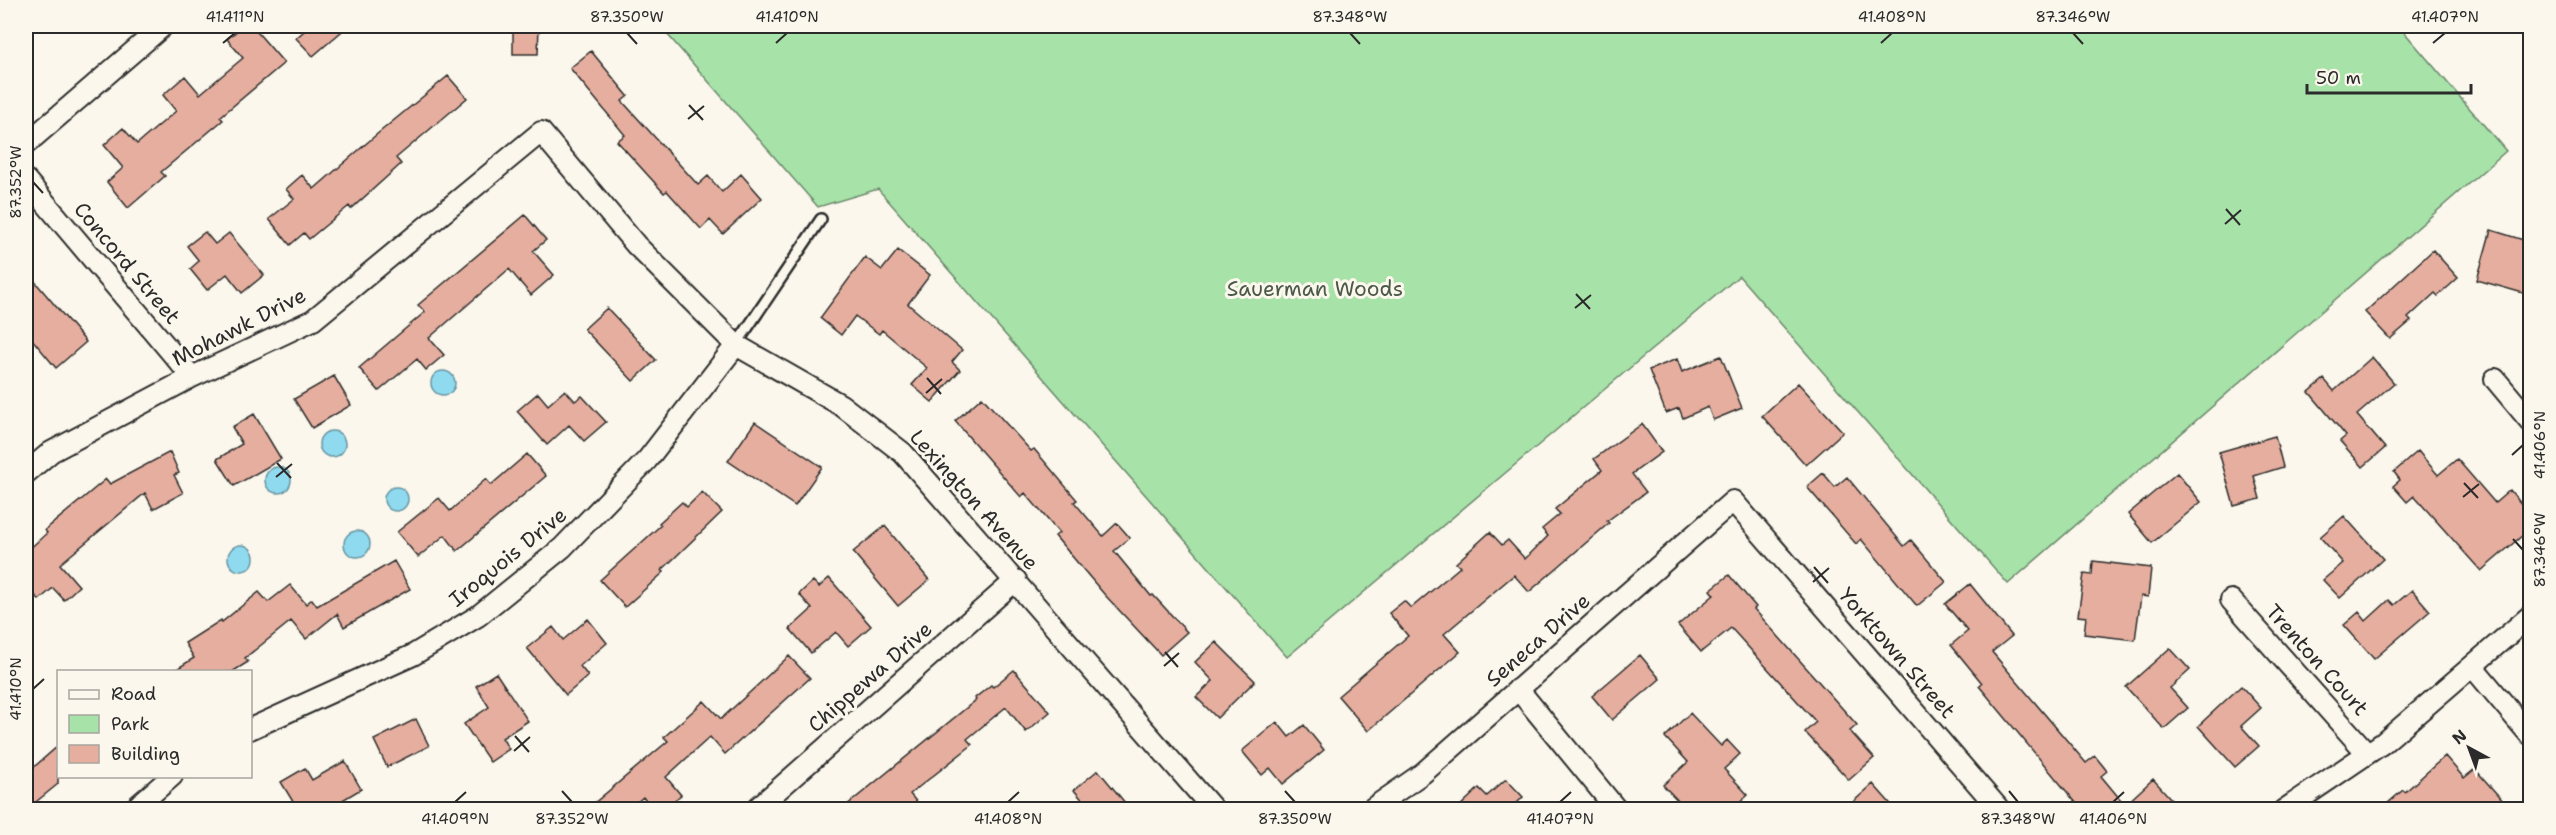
<svg xmlns="http://www.w3.org/2000/svg" width="2556" height="835" viewBox="0 0 2556 835" font-family="'Shantell Sans',sans-serif">
  <style>
    .green { fill: #a7e2a8; stroke: #69866a; stroke-width: 1.5 }
    .water { fill: #8fdaef; stroke: #6794a1; stroke-width: 1.5 }
    .building { fill: #e6ae9e; stroke: #2b2b2b; stroke-width: 1.5 }
    .lines { fill: none; stroke-linecap: round; stroke-linejoin: round }
    .lane-casing { stroke: #2b2b2b; stroke-width: 14 }
    .street-casing { stroke: #2b2b2b; stroke-width: 24 }
    .lane { stroke: #fbf7ec; stroke-width: 9 }
    .street { stroke: #fbf7ec; stroke-width: 20 }
    .ticks { fill: none; stroke: #2b2b2b; stroke-width: 2 }
    .labels { text-anchor: middle; dominant-baseline: central; stroke-width: 6; stroke-linejoin: round; paint-order: stroke }
    .street-label { font-size: 21px; fill: #2b2b2b; stroke: #fbf7ec }
    .park-label { font-size: 21px; fill: #4a594a; stroke: #fbf7ec }
    .neatline { fill: none; stroke: #2b2b2b; stroke-width: 2 }
    .ticks-label { font-size: 15px; text-anchor: middle; fill: #2b2b2b }
  </style>
  <rect width="100%" height="100%" fill="#fbf7ec"/>
  <filter id="ink" filterUnits="userSpaceOnUse"><feTurbulence type="fractalNoise" baseFrequency=".0167" numOctaves="2"/><feDisplacementMap in="SourceGraphic" scale="12" xChannelSelector="R" yChannelSelector="G"/><feConvolveMatrix kernelMatrix="1 2 1 2 8 2 1 2 1" color-interpolation-filters="sRGB"/></filter>
  <g filter="url(#ink)">
    <path class="green" d="M660,26H2399L2506,151L2008,584L1739,276L1287,657L878,189L818,207Z"/>
    <path class="water" d="M431 383a12 12 0 1 1 24 0a12 12 0 1 1-24 0Z
      M319 444a13 13 0 1 1 26 0a13 13 0 1 1-26 0Z
      M265 480a13 13 0 1 1 26 0a13 13 0 1 1-26 0Z
      M384 499a12 12 0 1 1 24 0a12 12 0 1 1-24 0Z
      M344 544a13 13 0 1 1 26 0a13 13 0 1 1-26 0Z
      M228 558a13 13 0 1 1 26 0a13 13 0 1 1-26 0Z"/>
    <path class="building" d="M243,26H252L284,63L220,117L223,120L161,172L165,176L128,208L107,182L123,168L104,145L123,128L137,144L176,111L163,95L185,76L200,94L243,58L227,39Z
      M310,26H348L313,56L296,38Z
      M513,26H539L538,54H513Z
      M591,51L628,96L622,101L698,185L708,176L722,192L741,174L762,198L723,234L710,220L701,229L667,191L664,193L617,141L625,135L570,68Z
      M448,76L467,98L396,158L401,164L351,209L349,206L309,239L304,233L290,245L269,219L294,199L286,189L302,175L314,189L376,135Z
      M525,215L546,240L533,251L554,275L531,295L509,269L429,338L444,355L426,370L417,359L379,391L359,368L425,312L418,305Z
      M2491,230L2530,242V295L2477,280Z
      M205,232L215,244L229,233L264,275L242,293L227,274L207,290L190,269L199,261L187,246Z
      M898,250L930,275L908,304L962,350L952,362L960,370L932,402L912,385L927,368L882,330L879,334L855,316L841,335L820,318L865,257L882,270Z
      M2433,250L2458,278L2438,296L2435,293L2408,318L2411,321L2390,339L2365,312Z
      M26,271L86,342L56,368L26,332Z
      M607,308L656,360L633,381L584,329Z
      M1721,356L1742,408L1713,420L1708,407L1683,418L1679,408L1666,413L1649,370L1677,359L1682,372Z
      M2372,357L2394,383L2357,415L2385,448L2363,467L2340,441L2346,436L2309,392L2324,379L2334,391Z
      M334,376L351,405L312,428L294,399Z
      M1798,383L1843,432L1806,465L1762,416Z
      M565,390L575,401L582,396L606,422L584,441L569,425L547,445L517,411L538,393L548,405Z
      M982,397L1031,451L1034,449L1077,500L1074,502L1103,536L1117,523L1130,538L1114,551L1151,596L1153,595L1187,632L1161,655L1104,594L1055,536L1059,533L1025,493L1021,497L955,421Z
      M254,414L281,459L234,486L217,459L242,444L232,427Z
      M755,422L822,467L795,506L728,461Z
      M1642,424L1662,452L1632,474L1646,492L1607,521L1609,523L1529,592L1514,575L1444,634L1460,652L1368,731L1338,696L1408,636L1389,613L1404,601L1411,608L1460,567L1456,563L1490,532L1502,545L1508,540L1525,559L1548,536L1542,529L1560,514L1555,509L1602,470L1594,459Z
      M2275,436L2283,467L2254,476L2260,499L2234,506L2219,452Z
      M2418,451L2438,475L2457,459L2495,503L2510,490L2530,515V529L2481,571L2414,496L2407,502L2393,486L2400,480L2394,472Z
      M170,452L179,473L174,475L183,493L153,509L145,493L60,564L79,586L64,600L53,588L39,600L33,593L26,600V552L47,533L45,530L106,479L110,484Z
      M527,454L546,476L457,551L445,535L418,557L397,532L439,498L450,511L486,479L491,485Z
      M1823,473L1835,487L1847,477L1904,546L1911,540L1946,582L1917,606L1861,539L1856,544L1807,487Z
      M2177,473L2201,502L2152,543L2128,514Z
      M702,492L722,512L662,570L664,572L625,607L600,580L661,525L659,523L682,502L687,507Z
      M2344,516L2383,559L2340,598L2323,580L2343,563L2320,537Z
      M885,526L929,580L898,606L853,552Z
      M394,561L410,589L344,627L337,614L306,639L291,621L245,658L248,662L232,672H172L194,658L185,643L221,620L222,622L259,592L268,602L290,585L306,604L312,599L317,606Z
      M2093,561L2151,568L2148,597L2141,596L2135,640L2084,634L2086,617L2078,616L2084,574L2092,575Z
      M1729,575L1756,607L1754,609L1857,725L1850,731L1874,758L1849,780L1805,732L1816,722L1731,628L1701,652L1678,625L1714,595L1710,590Z
      M829,578L871,626L848,646L836,632L811,653L790,629L812,609L799,594L813,581L819,587Z
      M1970,584L2012,636L1992,652L2086,763L2095,756L2107,771L2101,776L2125,805L2153,779L2181,810H2082L1979,686L1982,683L1951,645L1968,631L1945,604Z
      M2412,590L2430,611L2374,659L2344,625L2359,612L2366,621L2389,600L2394,605Z
      M588,619L607,643L580,666L588,676L566,695L527,648L553,627L563,640Z
      M1216,642L1255,681L1217,718L1196,697L1213,681L1195,662Z
      M2170,648L2190,670L2170,688L2188,708L2164,729L2126,687Z
      M1640,655L1660,679L1612,720L1592,696Z
      M789,656L810,678L725,754L710,737L666,777L681,795L662,810H653L643,797L628,810H586L668,741L664,737L704,701L721,719Z
      M1014,670L1050,712L1026,732L1006,707L967,739L972,745L910,794L923,810H841L976,700L975,698L991,685L993,687Z
      M496,673L528,721L502,738L509,749L490,762L464,724L489,707L476,686Z
      M2241,686L2261,708L2241,726L2259,746L2235,767L2198,726Z
      M1690,713L1721,746L1727,740L1740,754L1724,769L1748,795L1732,810H1687L1663,785L1688,762L1665,737Z
      M416,719L429,746L387,767L374,740Z
      M1277,722L1289,737L1304,725L1324,750L1283,784L1270,768L1262,775L1242,751Z
      M58,746V784L26,810V774Z
      M2445,756L2464,778L2475,769L2511,810H2380L2403,790L2405,792Z
      M345,761L361,789L326,810H298L281,782L305,768L312,780Z
      M1098,770L1131,810H1091L1074,790Z
      M1506,779L1523,797L1510,810H1456L1479,788L1487,796Z
      M1873,784L1896,810H1844Z"/>
    <g class="lines">
      <defs>
        <path id="lane" d="M736,345L821,219"/>
        <path id="street" d="M26,144L163,26
          M26,180L192,377
          M2495,379L2530,421
          M26,473L51,452L192,377L313,320L541,132L636,245L736,345L841,405L903,453L1214,810
          M2231,600L2367,753
          M2473,667L2530,735
          M1518,689L1617,810
          M250,729L413,655L478,616L562,548L647,460L736,345
          M133,810L172,776
          M755,810L1016,580
          M1370,810L1423,773L1733,501L2000,810
          M2284,810L2383,743L2530,616"/>
      </defs>
      <use href="#lane" class="lane-casing"/>
      <use href="#street" class="street-casing"/>
      <use href="#lane" class="lane"/>
      <use href="#street" class="street"/>
    </g>
  </g>
  <path class="ticks" d="M627,33L637,44M1350,33L1360,44M2073,33L2083,44M223,43L235,33M776,43L787,33M1881,43L1892,33M2433,43L2445,33M689,105L703,120M688,119L704,106M33,182L43,193M2226,209L2240,225M2225,224L2241,210M1576,294L1590,309M1575,308L1591,295M927,378L941,394M926,393L942,379M2512,455L2523,445M277,463L291,478M276,477L292,464M2464,483L2478,498M2463,497L2479,484M2513,539L2523,550M1814,567L1828,583M1813,582L1829,568M1165,652L1178,667M1164,666L1179,653M33,689L44,679M515,736L529,752M514,751L530,737M562,791L572,802M1285,791L1295,802M2009,791L2018,802M455,802L466,792M1008,802L1019,792M1560,802L1571,792M2113,802L2124,792"/>
  <g class="labels">
    <g class="street-label">
      <text transform="translate(127 263) rotate(50)">Concord Street</text>
      <text transform="translate(239 327) rotate(-27)">Mohawk Drive</text>
      <text transform="translate(974 500) rotate(48)">Lexington Avenue</text>
      <text transform="translate(508 557) rotate(-39)">Iroquois Drive</text>
      <text transform="translate(1538 640) rotate(-41)">Seneca Drive</text>
      <text transform="translate(1897 653) rotate(49)">Yorktown Street</text>
      <text transform="translate(2317 660) rotate(48)">Trenton Court</text>
      <text transform="translate(870 677) rotate(-41)">Chippewa Drive</text>
    </g>
    <g class="park-label">
      <text x="1315" y="289">Sauerman Woods</text>
    </g>
  </g>
  <rect width="2556" height="835" fill="none" stroke="#fbf7ec" stroke-width="66"/>
  <rect x="57" y="670" width="195" height="108" fill="#fbf7ec" stroke="#a8a59f" stroke-width="1.5"/>
  <rect x="69" y="690" width="30" height="9" fill="#fbf7ec" stroke="#a8a59f" stroke-width="1.5"/>
  <text x="111" y="700" font-size="18" fill="#2b2b2b">Road</text>
  <rect x="69" y="715" width="30" height="18" fill="#a7e2a8" stroke="#a8a59f" stroke-width="1.5"/>
  <text x="111" y="730" font-size="18" fill="#2b2b2b">Park</text>
  <rect x="69" y="745" width="30" height="18" fill="#e6ae9e" stroke="#a8a59f" stroke-width="1.5"/>
  <text x="111" y="760" font-size="18" fill="#2b2b2b">Building</text>
  <g transform="translate(2469 748) rotate(319)" stroke="#fbf7ec" stroke-width="4.5" paint-order="stroke">
  <path d="M0-4.5L10 22L0 15L-10 22Z" fill="#2b2b2b"/>
  <text y="-9" font-size="16" font-weight="bold" text-anchor="middle" fill="#2b2b2b">N</text>
  </g>
  <path d="M2307 84v9h164v-9" fill="none" stroke="#2b2b2b" stroke-width="3"/>
  <text x="2316" y="84" font-size="18" fill="#2b2b2b" stroke="#fbf7ec" stroke-width="4.5" paint-order="stroke">50 m</text>
  <rect x="33" y="33" width="2490" height="769" class="neatline"/>
  <g class="ticks-label">
    <text x="235" y="22">41.411°N</text>
    <text x="627" y="22">87.350°W</text>
    <text x="787" y="22">41.410°N</text>
    <text x="1350" y="22">87.348°W</text>
    <text x="1892" y="22">41.408°N</text>
    <text x="2073" y="22">87.346°W</text>
    <text x="2445" y="22">41.407°N</text>
    <text transform="translate(16 182) rotate(-90)" y="5">87.352°W</text>
    <text transform="translate(2540 445) rotate(-90)" y="5">41.406°N</text>
    <text transform="translate(2540 550) rotate(-90)" y="5">87.346°W</text>
    <text transform="translate(16 689) rotate(-90)" y="5">41.410°N</text>
    <text x="455" y="824">41.409°N</text>
    <text x="572" y="824">87.352°W</text>
    <text x="1008" y="824">41.408°N</text>
    <text x="1295" y="824">87.350°W</text>
    <text x="1560" y="824">41.407°N</text>
    <text x="2018" y="824">87.348°W</text>
    <text x="2113" y="824">41.406°N</text>
  </g>
</svg>
